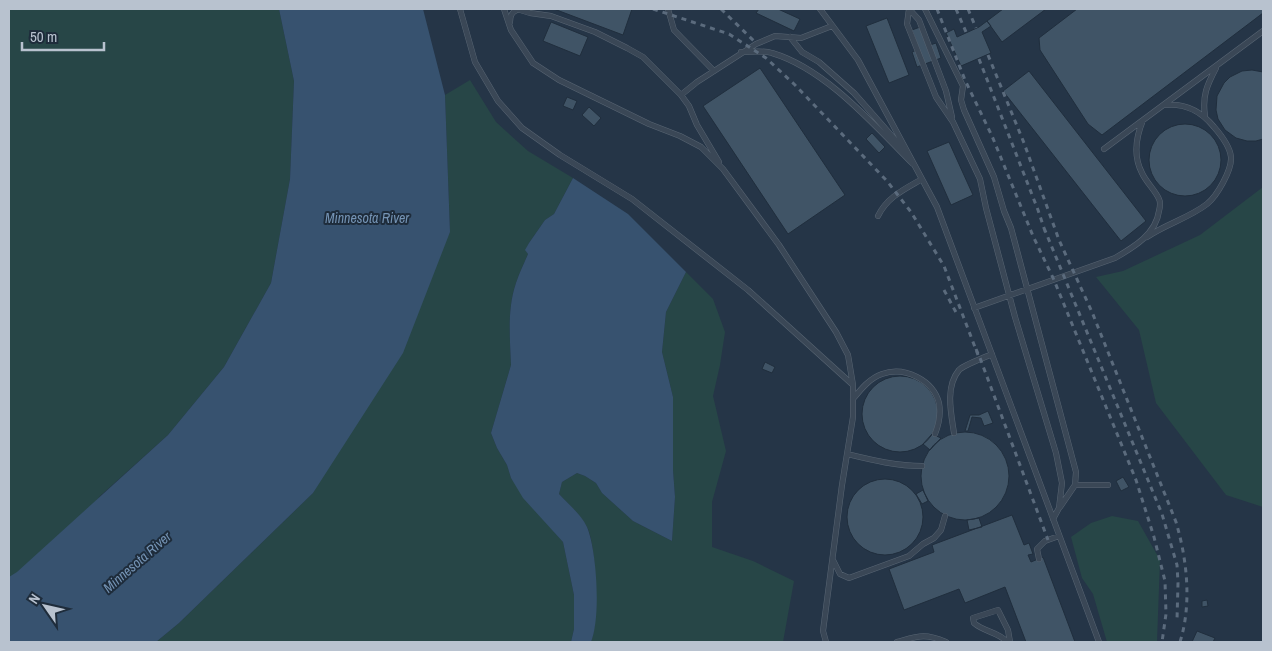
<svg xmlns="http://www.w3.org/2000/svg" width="1272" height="651" viewBox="0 0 1272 651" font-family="'Archivo Narrow',sans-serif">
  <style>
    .green { fill: #274647 }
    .water { fill: #37526f }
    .building { fill: #405466; stroke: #202e3d }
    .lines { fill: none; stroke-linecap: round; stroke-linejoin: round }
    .service-casing { stroke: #586573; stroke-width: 6 }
    .service { stroke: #3a4756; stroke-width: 5 }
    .rail { stroke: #5b6b7d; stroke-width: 3; stroke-dasharray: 5 5; stroke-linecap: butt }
    .labels { text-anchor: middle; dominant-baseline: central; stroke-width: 4; stroke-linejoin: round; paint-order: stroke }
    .water-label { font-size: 14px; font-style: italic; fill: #7594b5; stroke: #1e2c3b }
  </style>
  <rect width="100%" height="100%" fill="#253547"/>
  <path class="green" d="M9,9H279L294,81L290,179L271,283L224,367L168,435L100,496L9,608Z
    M470,80L496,122L528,151L573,178L554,214L545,220L529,243L526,250L528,254C524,264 519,273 516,283C507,309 510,338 511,365L491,433L497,448L507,465L511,478L534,508L563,542L574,595V629L571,642H156L179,623L313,493L450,232L445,95Z
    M1263,187V507L1226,495L1156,403L1139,330L1096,277L1123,271L1200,235Z
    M686,272L713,299L725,332L720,365L713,396L726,451L712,502V547L753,561L794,581L783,642H591C599,623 597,546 587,527C581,515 568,504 559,494L562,482L577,473L585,476L596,483L602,493L633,521L672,541L675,497L673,470V397L662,352L666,312Z
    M1112,516L1138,521L1160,560L1157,642H1107L1093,594L1082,578L1071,537L1091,523Z"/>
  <path class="water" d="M279,9H423L445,95L450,232L403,353L313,493L179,623L156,642H9V577L17,572L168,435L224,367L271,283L290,179L294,81Z
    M573,178L628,214L686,272L666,312L662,352L673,397V470L675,497L672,541L633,521L602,493L596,483L585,476L577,473L562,482L559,494C569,505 581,514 587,527C597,551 601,618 591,642H571L574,629V595L563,542L523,498L511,478L507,465L497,448L491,433L511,365C510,338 507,309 516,283C519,273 524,264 528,254L525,250L529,243L545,220L554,214Z"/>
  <path class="building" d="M554,9H632L623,35Z
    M759,9H778L800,19L794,31L756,13Z
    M1003,9H1046L1002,42L987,21Z
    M1077,9H1263V13L1102,135L1088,124L1040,50L1039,38Z
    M887,18L909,75L889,83L866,26Z
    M987,21L991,26L982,32L991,53L961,66L946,33L954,29L957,37L979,27Z
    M551,22L588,37L580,56L543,41Z
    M920,27L927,46L936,43L941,58L917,67L912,52L919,49L912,30Z
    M760,68L845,195L788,234L703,106Z
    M1252,70L1263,72V139L1256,141H1247L1236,138L1225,130L1218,119L1216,110L1217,96L1224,83L1230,77L1242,71Z
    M1029,71L1146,221L1121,241L1003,91Z
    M567,97L577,101L573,110L563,106Z
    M589,107L601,118L594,126L582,115Z
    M1149 160a36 36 0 1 1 72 0a36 36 0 1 1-72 0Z
    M872,133L885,147L879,153L866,139Z
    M949,142L973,195L951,205L927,151Z
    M765,362L775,367L772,373L762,369Z
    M862 414a38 38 0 1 1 76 0a38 38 0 1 1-76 0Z
    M988,411L993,423L984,426L981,418L972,417L968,431H965L970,415H979Z
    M921 476a44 44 0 1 1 88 0a44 44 0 1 1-88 0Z
    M932,434L941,438L930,450L923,444Z
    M1123,477L1129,487L1121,491L1116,481Z
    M847 517a38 38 0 1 1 76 0a38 38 0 1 1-76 0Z
    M923,490L928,501L922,504L916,494Z
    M1012,515L1024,545L1029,543L1033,554L1028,555L1031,562L1043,557L1075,642H1026L1005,587L965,603L959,589L904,610L889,569L934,552L932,545Z
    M979,518L982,527L969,530L967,520Z
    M1207,600L1208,606L1202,607V601Z
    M1197,631L1215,638L1213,642H1192Z"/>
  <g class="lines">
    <defs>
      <path id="service" d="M460,9L475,62L498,101L522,128L560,155L632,199L748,290L853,385V417L842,485L823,631L826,642
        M504,9L511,30L533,63L559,80L649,124L680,136L701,147L723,169L779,245L836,332L848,355L853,385
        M517,9L530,13L551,16L595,32L627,48L643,57L681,95L689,106L697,125L719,162
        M668,9L674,30L714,71
        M820,9L858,60L937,207L1099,642
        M909,9L907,24L936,97L953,122L980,179L986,208L1015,317L1056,453L1062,483L1059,508L1053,519
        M925,9L963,86L961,100L964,110L994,177L1004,211L1011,228L1076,472L1075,485L1060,507
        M910,10L919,20L946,91L952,117
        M510,22C510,15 512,12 517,10
        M790,37L802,52L819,62L854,93L905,151
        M741,52C751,52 763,50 772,53C826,69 874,125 913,164
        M681,95L697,82L756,44L775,36L801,38L832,26
        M1205,116C1202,96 1207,85 1216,68
        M1104,149L1263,31
        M878,216C887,197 905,189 922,179
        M1147,237C1166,224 1189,218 1207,204C1217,196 1232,170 1231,157C1230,147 1221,135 1214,127C1201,111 1186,103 1165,105
        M974,308L1115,258C1134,247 1156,234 1159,211C1160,207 1161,203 1159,199C1155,190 1146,182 1142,173C1133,156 1136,137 1143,120
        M853,399C861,389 870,378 882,374C905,366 933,380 939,403C941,414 939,424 935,434
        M954,433C951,413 945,387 959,370C965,364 984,358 992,354
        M847,454C872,460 896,466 922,466
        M1075,485H1108
        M1039,559L1037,549L1045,541L1059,536
        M833,560L840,574L849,578L909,556L923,544L934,538L941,530L945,516
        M897,642C919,636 924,633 946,642
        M1007,642C999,632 984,632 974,623L973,618L998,610L1008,630L1010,642"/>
    </defs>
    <use href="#service" class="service-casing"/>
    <use href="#service" class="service"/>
    <path class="rail" d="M653,9L729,34L766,58L795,85L887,181L911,212L944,266L978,355
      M721,9L756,43
      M937,9L965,80L992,136L1033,236L1054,280L1136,480L1154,537L1165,581L1166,614L1162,642
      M956,9L966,32
      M968,9L976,28
      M988,55L1024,143L1059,240L1092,312L1176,522C1187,559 1192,604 1180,642
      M979,59L1038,210L1046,234
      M1044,228L1162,514L1177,565L1178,583L1177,620
      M944,290L958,316
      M976,349L980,358L1048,540"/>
  </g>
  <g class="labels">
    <g class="water-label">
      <text x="367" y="218">Minnesota River</text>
      <text transform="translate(137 562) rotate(-41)">Minnesota River</text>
    </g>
  </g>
  <rect width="1272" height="651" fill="none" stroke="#b8c2cf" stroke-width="20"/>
  <g transform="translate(45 606) rotate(304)" stroke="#1e2c3b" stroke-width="4" paint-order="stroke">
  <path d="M0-4L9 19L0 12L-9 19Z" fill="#b8c2cf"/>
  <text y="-8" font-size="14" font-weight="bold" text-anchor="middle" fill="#b8c2cf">N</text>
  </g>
  <path d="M22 42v8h82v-8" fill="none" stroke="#b8c2cf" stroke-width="2.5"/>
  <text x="30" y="42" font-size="15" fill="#b8c2cf" stroke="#1e2c3b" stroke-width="4" paint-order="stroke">50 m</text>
</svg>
